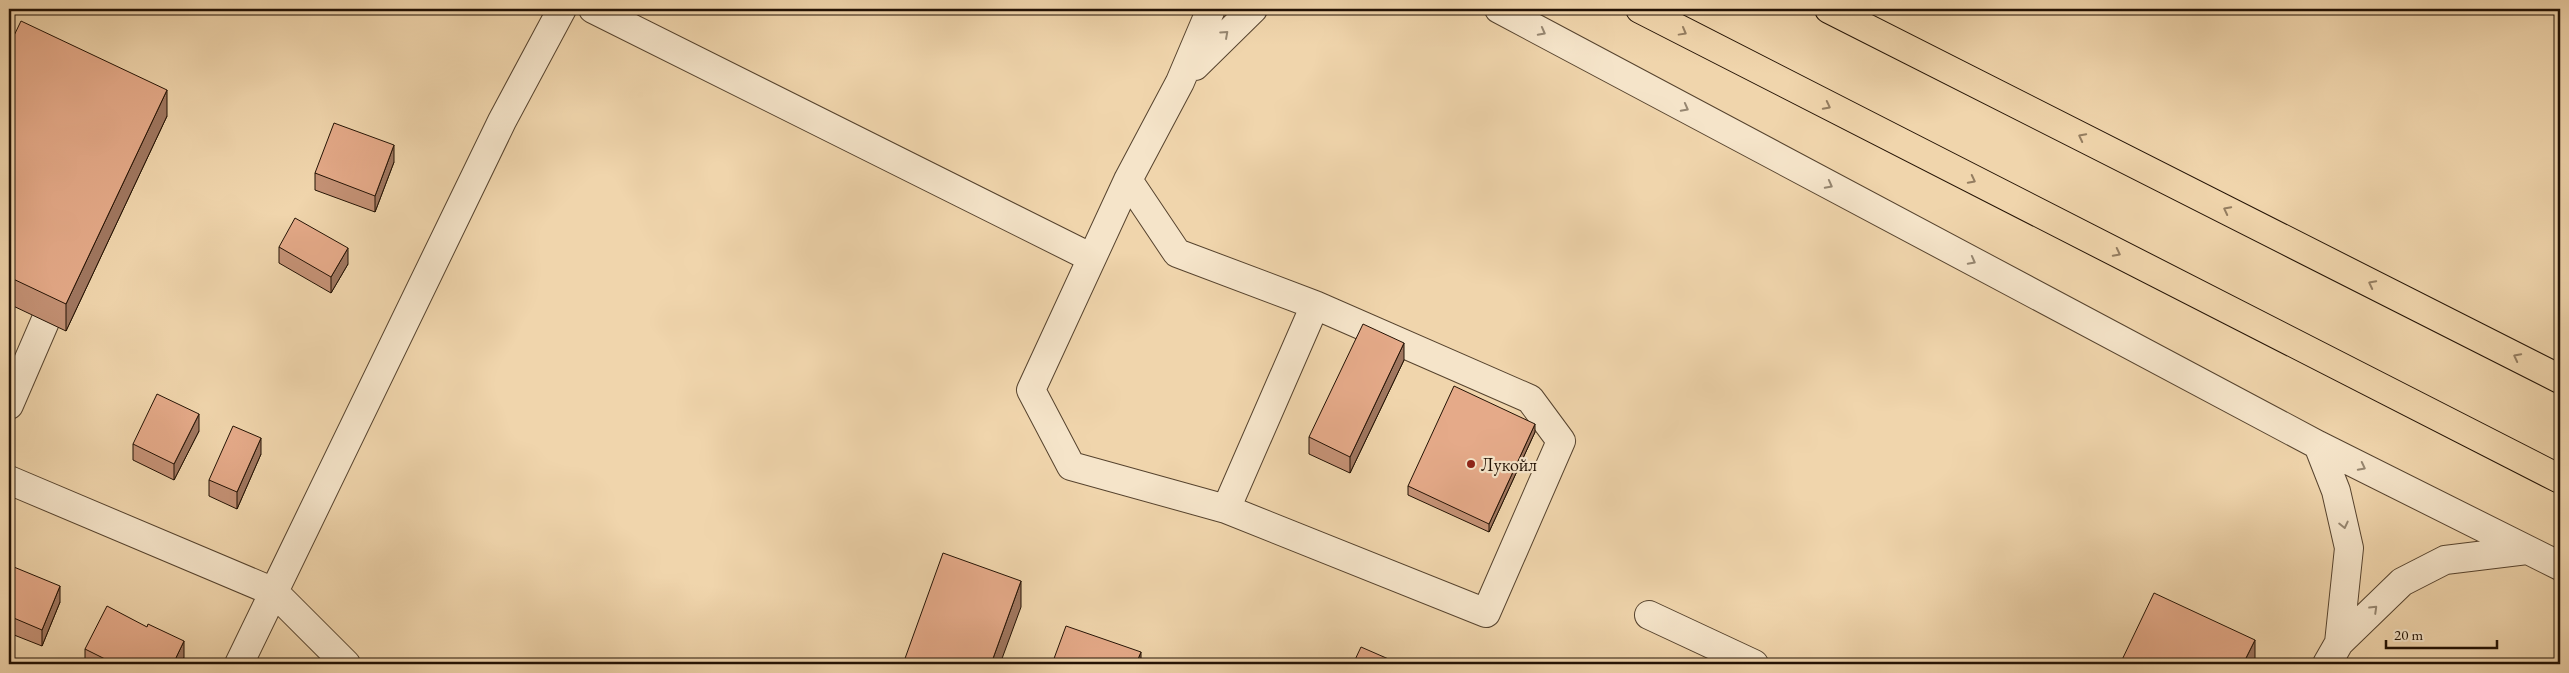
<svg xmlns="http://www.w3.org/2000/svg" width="2569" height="673" viewBox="0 0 2569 673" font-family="'EB Garamond',serif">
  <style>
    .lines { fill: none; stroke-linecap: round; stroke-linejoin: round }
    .minor-casing { stroke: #56432e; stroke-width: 30 }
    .highway-casing { stroke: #231204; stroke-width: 30 }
    .minor { stroke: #f5e4c9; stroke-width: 28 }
    .highway { stroke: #f0d5ac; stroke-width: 28 }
    .wall { fill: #c59276; stroke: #231204 }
    .shaded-wall { fill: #a07760; stroke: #231204 }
    .building { fill: #e5aa89; stroke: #231204 }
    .oneway { stroke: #968670 }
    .oneway2 { stroke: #947d60 }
    .poi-dot { fill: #8f2418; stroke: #f5e4c9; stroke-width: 2 }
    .labels { text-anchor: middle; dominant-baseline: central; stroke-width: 4.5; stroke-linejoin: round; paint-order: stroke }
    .poi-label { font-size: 18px; fill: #231204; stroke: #f5e4c9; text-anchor: start }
  </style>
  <rect width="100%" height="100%" fill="#f0d5ac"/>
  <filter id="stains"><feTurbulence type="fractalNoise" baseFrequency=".004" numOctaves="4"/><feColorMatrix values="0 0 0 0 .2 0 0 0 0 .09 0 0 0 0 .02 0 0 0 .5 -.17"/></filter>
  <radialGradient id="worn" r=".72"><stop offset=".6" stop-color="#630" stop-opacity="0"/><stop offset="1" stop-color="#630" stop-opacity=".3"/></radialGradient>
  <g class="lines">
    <defs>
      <path id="minor" d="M593,9L1092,258
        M1211,9L1180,82L1128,180L1031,390L1071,466L1226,509L1315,305
        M1499,9L2318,445L2560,566
        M1195,66L1253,9
        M1128,180L1177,253L1315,305L1530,399L1561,441L1486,613L1226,509
        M9,405L60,287
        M2318,445L2336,491L2349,548L2339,643
        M9,480L274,592L346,664
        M1649,615L1754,664
        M239,664L502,121L562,9
        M2327,664L2339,643L2402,582L2445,560L2527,550"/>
      <path id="highway" d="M1640,9L2560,479
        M1829,9L2560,379"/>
    </defs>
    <use href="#minor" class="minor-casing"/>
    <use href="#highway" class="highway-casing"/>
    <use href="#minor" class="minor"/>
    <use href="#highway" class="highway"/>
  </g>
  <path class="wall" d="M9,46L167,116L66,331L9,304Z
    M394,162L375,212L315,190V173Z
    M279,247L348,264L331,293L279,263Z
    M1404,360L1350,473L1309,454V437Z
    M199,431L174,480L133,460V444Z
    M1535,432L1489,532L1408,495V486Z
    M261,454L237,509L209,496V480Z
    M9,565L60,602L42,646L9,633Z
    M85,649L184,657L181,664H85Z"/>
  <path class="shaded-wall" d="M167,90V116L66,331V304Z
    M394,145V162L375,212V196Z
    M348,248V264L331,293V277Z
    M1404,343V360L1350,473V457Z
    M199,414V431L174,480V464Z
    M1535,424V432L1489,532V524Z
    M261,438V454L237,509V492Z
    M1021,581V607L1000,664H991Z
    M60,586V602L42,646V630Z
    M2255,640V662L2253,664H2243Z
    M184,641V657L181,664H173Z
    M1141,652V664H1136Z"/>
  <path class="building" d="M21,21L167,90L66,304L9,277V46Z
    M334,123L394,145L375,196L315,173Z
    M295,218L348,248L331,277L279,247Z
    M1363,324L1404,343L1350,457L1309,437Z
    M1454,386L1535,424L1489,524L1408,486Z
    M157,394L199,414L174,464L133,444Z
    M233,426L261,438L237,492L209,480Z
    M943,553L1021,581L991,664H903Z
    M9,565L60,586L42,630L9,616Z
    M2154,593L2255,640L2243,664H2120Z
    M107,606L147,627L148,624L184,641L173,664H115L85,649Z
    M1066,626L1141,652L1136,664H1052Z
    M1361,647L1400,664H1353Z"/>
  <defs><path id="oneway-chevron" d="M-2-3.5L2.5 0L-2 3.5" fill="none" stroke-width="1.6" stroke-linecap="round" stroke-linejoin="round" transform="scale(1.25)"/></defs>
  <g class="oneway">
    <use href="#oneway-chevron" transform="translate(1542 32) rotate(28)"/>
    <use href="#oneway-chevron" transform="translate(1225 34) rotate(-42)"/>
    <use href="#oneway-chevron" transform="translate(1685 108) rotate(28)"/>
    <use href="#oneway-chevron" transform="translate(1829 185) rotate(28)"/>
    <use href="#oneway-chevron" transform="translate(1972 261) rotate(28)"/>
    <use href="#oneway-chevron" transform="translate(2362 467) rotate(27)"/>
    <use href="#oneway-chevron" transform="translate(2344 525) rotate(77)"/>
    <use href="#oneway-chevron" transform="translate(2374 609) rotate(-44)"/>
  </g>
  <g class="oneway2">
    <use href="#oneway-chevron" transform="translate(1683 32) rotate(29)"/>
    <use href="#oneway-chevron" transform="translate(1827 106) rotate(27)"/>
    <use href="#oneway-chevron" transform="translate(2082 137) rotate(-153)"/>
    <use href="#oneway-chevron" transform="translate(1972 180) rotate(27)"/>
    <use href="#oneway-chevron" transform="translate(2227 210) rotate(-153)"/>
    <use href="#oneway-chevron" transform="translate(2117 253) rotate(27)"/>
    <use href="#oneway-chevron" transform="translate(2372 284) rotate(-153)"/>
    <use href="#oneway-chevron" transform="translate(2517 357) rotate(-153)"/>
  </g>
  <circle class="poi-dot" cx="1471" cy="464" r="5"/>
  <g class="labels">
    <g class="poi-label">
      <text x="1481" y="464">Лукойл</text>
    </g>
  </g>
  <rect width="2569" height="673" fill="none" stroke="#f0d5ac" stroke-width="30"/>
  <rect x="10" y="10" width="2549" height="653" fill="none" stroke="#231204" stroke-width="2.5"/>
  <rect x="15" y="15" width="2539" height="643" fill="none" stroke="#231204"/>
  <path d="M2386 640v8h111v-8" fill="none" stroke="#231204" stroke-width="2.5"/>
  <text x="2394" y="640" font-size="15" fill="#231204" stroke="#f5e4c9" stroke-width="4" paint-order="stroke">20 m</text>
  <rect width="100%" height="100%" filter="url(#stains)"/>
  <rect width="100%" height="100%" fill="url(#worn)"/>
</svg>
